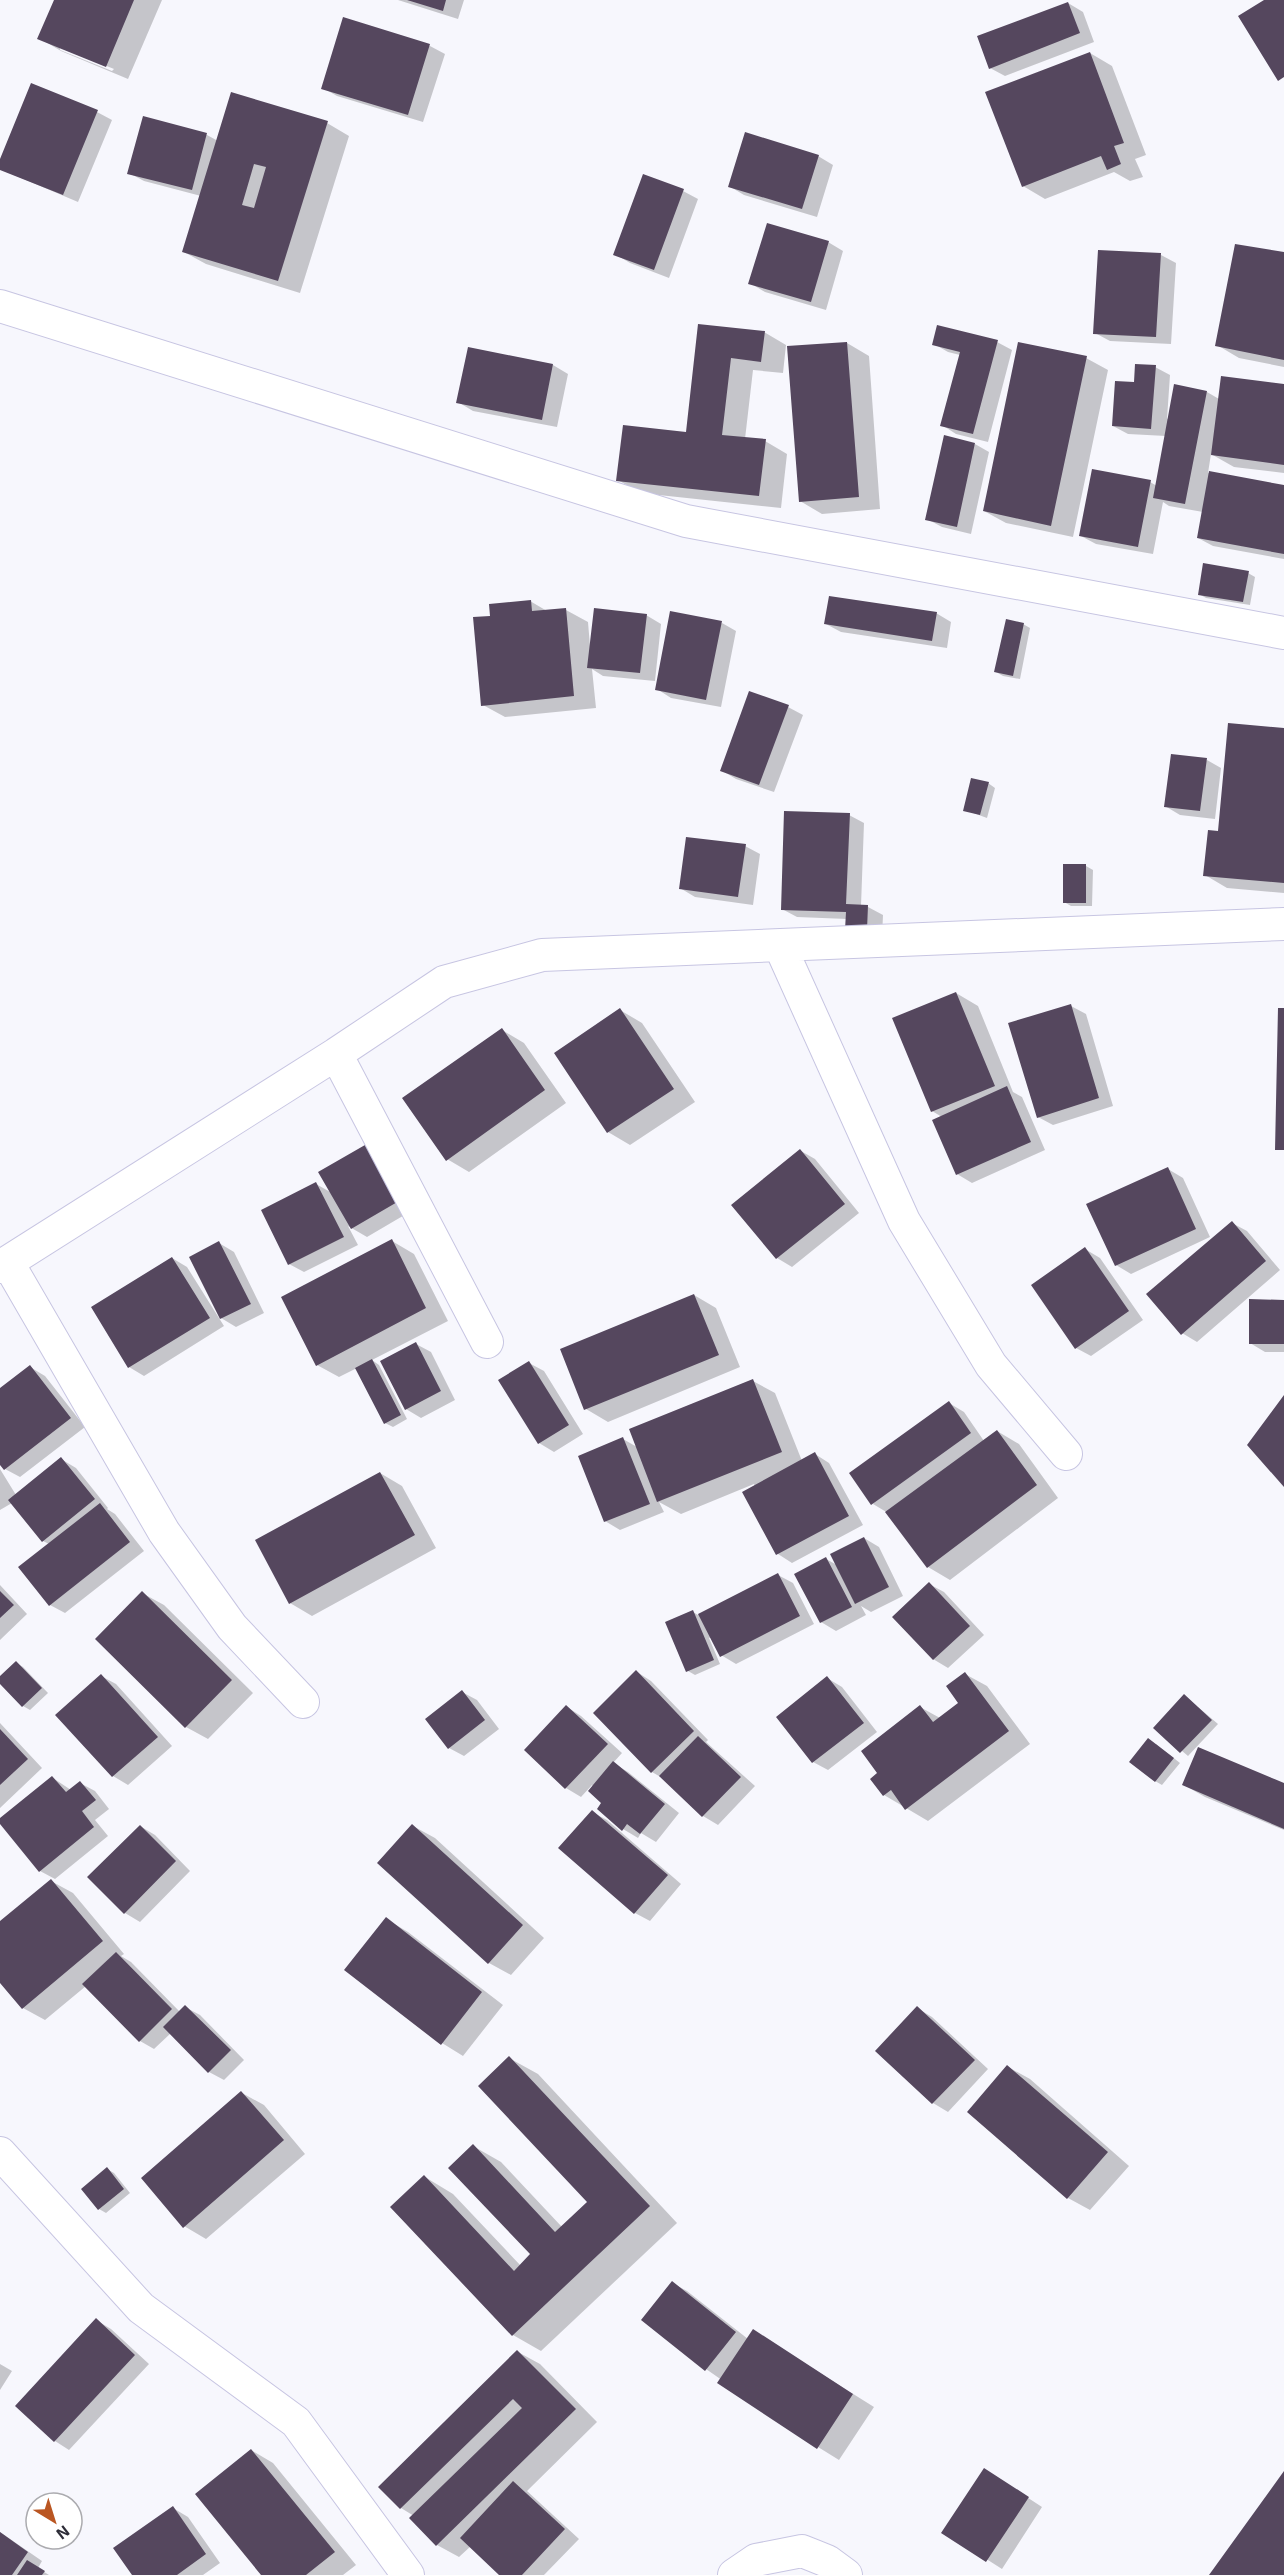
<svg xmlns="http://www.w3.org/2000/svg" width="1284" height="2575" viewBox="0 0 1284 2575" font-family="'Exo 2',sans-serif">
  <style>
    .shadow { fill: #0003; fill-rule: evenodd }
    .building { fill: #55475e; fill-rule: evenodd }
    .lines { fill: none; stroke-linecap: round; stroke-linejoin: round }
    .street-casing { stroke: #c7c5e2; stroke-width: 34 }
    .street { stroke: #fff; stroke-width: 32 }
  </style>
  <rect width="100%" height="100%" fill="#f7f7fd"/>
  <path class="shadow" d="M55,0H162L128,79L61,51L39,38ZM60,47L114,69L112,71L60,50Z
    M398,0H464L458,19Z
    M1068,3L1083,12L1094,42L1005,76L990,68Z
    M344,19L430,46L445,54L423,122L337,96L323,88Z
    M1090,53L1112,66L1146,155L1135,159L1143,177L1130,181L1114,172L1045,199L1023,186Z
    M97,112L112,120L78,202L0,169V162Z
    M144,118L207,135L218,141L327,123L349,136L300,293L206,264L184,252L201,196L144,181L129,173Z
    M818,156L833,165L817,217L744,195L729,186Z
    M683,191L698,199L669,278L630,263L615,254Z
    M828,242L843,251L826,310L765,292L750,283Z
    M1284,254V367L1239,358L1217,345Z
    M1161,255L1176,263L1171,344L1110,341L1095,333Z
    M700,325L764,332L786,345L783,373L753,370L745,439L765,441L787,454L781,508L640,493L618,480L687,434Z
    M997,342L1012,350L988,442L956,434L942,425L960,355L948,352L934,344Z
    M847,343L869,356L880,509L822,514L800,501L789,348Z
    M469,349L553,365L568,374L557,427L473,411L458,402Z
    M1086,358L1108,370L1073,537L1006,523L984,511Z
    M1155,367L1170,375L1167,419L1207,392L1219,399L1284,385V473L1234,467L1211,454L1208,473L1284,487V559L1213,546L1198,538L1203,512L1169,506L1163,502L1153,554L1096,544L1081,536L1150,482L1157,486L1166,436L1128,434L1113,426L1136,384Z
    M975,444L989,452L971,534L942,527L927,519Z
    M1248,573L1255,577L1250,605L1206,598L1199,594Z
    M530,601L547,611L566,610L588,622L590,646L646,615L661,624L655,681L603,676L592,669L596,708L505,717L483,705L492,617Z
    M936,613L951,622L947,648L841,632L826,624Z
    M722,623L736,631L721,707L671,698L657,689Z
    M1023,624L1030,628L1020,679L1003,676L996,672Z
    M788,707L803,715L774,792L736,779L721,770Z
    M1284,730V893L1227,888L1205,875L1219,833Z
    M1207,760L1221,768L1215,819L1180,815L1165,806Z
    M988,783L995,788L987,818L965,810Z
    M849,815L864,823L861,906L868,907L883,915L882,938L847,919L797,917L782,909Z
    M745,846L760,854L753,905L695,897L680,888Z
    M1086,866L1093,870L1092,906H1071L1064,902Z
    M956,993L978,1006L1013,1092L1022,1097L1045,1150L972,1183L957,1174L942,1117L932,1111Z
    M1071,1006L1086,1014L1113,1106L1053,1125L1038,1117Z
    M620,1010L642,1023L695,1102L630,1145L608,1132Z
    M502,1030L524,1043L566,1103L469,1172L447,1159Z
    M365,1146L380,1155L413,1210L367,1237L348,1226L358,1245L304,1272L289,1264L316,1184L332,1193Z
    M801,1151L815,1159L859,1213L792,1267L777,1258Z
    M1168,1169L1183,1178L1210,1237L1131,1274L1116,1265Z
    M1232,1223L1247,1231L1280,1270L1197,1342L1182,1333Z
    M392,1241L414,1254L448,1321L372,1360L379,1365L407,1419L393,1427L385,1423L357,1368L339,1377L317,1365Z
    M219,1243L234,1252L264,1313L236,1327L221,1318Z
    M1085,1249L1100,1258L1143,1320L1091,1356L1076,1348Z
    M172,1258L187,1267L224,1326L144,1376L129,1367Z
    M694,1295L716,1308L740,1367L608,1422L586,1409Z
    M1284,1301V1352H1265L1250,1343Z
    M416,1344L431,1352L455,1400L421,1418L406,1409Z
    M529,1363L544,1371L583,1434L554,1452L539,1443Z
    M30,1367L45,1376L85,1427L20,1477L5,1469L0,1462V1390Z
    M753,1381L775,1393L802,1461L815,1454L829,1463L863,1525L792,1563L778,1554L754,1484L681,1514L659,1502L664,1512L620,1530L605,1521L623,1439L637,1447Z
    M949,1403L964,1412L984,1441L997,1431L1019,1444L1058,1498L950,1580L928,1567L888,1513L873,1504Z
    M61,1459L76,1468L108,1508L107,1509L115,1514L144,1551L65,1613L50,1605L49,1544L43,1541L12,1503L0,1510V1469L16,1495Z
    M380,1473L402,1486L436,1548L312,1616L290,1603Z
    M864,1538L879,1547L903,1596L871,1612L861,1606L866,1615L836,1631L821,1622L826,1559L837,1565Z
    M778,1575L793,1583L814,1624L736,1664L721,1655L712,1637L709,1638L720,1664L695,1675L688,1671L693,1612L698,1615Z
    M929,1584L944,1592L984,1635L948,1668L933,1659Z
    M0,1585L27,1614L0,1640Z
    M142,1593L164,1605L253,1693L208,1739L186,1727Z
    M16,1663L23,1667L48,1693L30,1710L23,1706L0,1682V1678Z
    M637,1672L651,1681L708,1740L706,1742L755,1786L718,1825L703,1816L664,1779L652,1772Z
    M965,1674L987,1686L1030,1744L928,1821L884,1795L879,1774L920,1707L940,1718L960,1703Z
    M101,1676L116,1684L172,1746L128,1785L113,1776Z
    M827,1678L842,1687L877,1732L828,1770L813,1762Z
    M462,1692L477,1700L499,1729L464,1756L449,1748Z
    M1185,1696L1218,1724L1188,1756L1155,1728Z
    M567,1707L581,1716L622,1753L613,1763L628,1772L679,1813L656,1842L641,1833L638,1838L623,1829L599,1809L604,1803L592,1785L581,1797L566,1788Z
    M0,1723L42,1768L0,1808Z
    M1156,1744L1180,1763L1162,1785L1155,1781Z
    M53,1778L71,1790L80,1783L95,1791L109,1809L95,1820L108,1836L55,1879L40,1871L0,1822Z
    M1284,1784V1830L1205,1797L1184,1785Z
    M592,1812L607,1820L681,1884L650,1921L635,1913L560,1848Z
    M140,1826L155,1835L190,1871L140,1922L125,1913L89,1877Z
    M413,1826L435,1838L544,1938L511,1975L489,1963Z
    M51,1881L73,1893L124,1954L121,1956L131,1962L180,2012L185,2007L200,2015L244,2060L224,2080L209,2072L171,2033L154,2049L140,2041L86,1986L45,2020L23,2008L0,1981V1923Z
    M386,1919L408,1932L503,2005L463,2056L442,2043Z
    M917,2008L932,2017L988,2069L948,2112L933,2103L877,2051Z
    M509,2058L538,2074L677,2223L541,2351L513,2335L425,2177L453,2194L521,2266L532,2255L473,2146L501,2162L562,2227L589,2202Z
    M1008,2067L1030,2079L1129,2166L1090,2210L1068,2198L969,2111Z
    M242,2093L264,2105L305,2154L206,2239L184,2226Z
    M107,2169L114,2173L130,2193L106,2213L99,2209Z
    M672,2283L687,2291L748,2339L753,2331L874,2407L839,2460L818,2447L706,2369Z
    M96,2320L111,2329L149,2364L69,2450L55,2441Z
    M518,2352L540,2364L597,2422L527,2491L579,2539L544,2575H501L471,2546L459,2557L437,2545L414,2516L401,2508L380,2487Z
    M0,2364L12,2371L0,2390Z
    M251,2450L273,2463L356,2565L343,2575H263Z
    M999,2479L1042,2507L1002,2569L944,2532Z
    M173,2508L188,2517L220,2563L203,2575H133Z
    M0,2532L42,2561L38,2568L49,2575H0Z"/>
  <path class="building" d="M54,0H134L106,67L37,39Z
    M407,0H446L443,11Z
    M1264,0H1284V77L1278,81L1238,16Z
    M1068,2L1080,33L989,69L977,36Z
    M343,17L430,44L408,115L321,89Z
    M1090,52L1124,143L1114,146L1121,164L1107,170L1101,156L1022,187L985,92Z
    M31,83L98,110L63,195L0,170V159Z
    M231,92L328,121L278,281L182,252ZM254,164L266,167L254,208L242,205Z
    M143,116L207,133L192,190L127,174Z
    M745,132L819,155L802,209L728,187Z
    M643,174L684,189L654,270L613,255Z
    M767,223L829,241L811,302L748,284Z
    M1235,244L1284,252V360L1215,346Z
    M1098,250L1161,253L1156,337L1093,334Z
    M698,324L765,331L761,362L731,358L722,435L766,439L759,496L616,481L623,425L686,432Z
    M937,325L998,340L973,434L940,426L960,352L932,345Z
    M847,342L859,497L799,502L787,346Z
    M1018,342L1087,356L1051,526L983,511Z
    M468,347L553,364L542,420L456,403Z
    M1135,364L1156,365L1151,429L1112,426L1115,381L1134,382Z
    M1221,376L1284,384V465L1211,455Z
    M1174,384L1207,391L1185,504L1153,498Z
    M944,435L975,443L957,527L925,520Z
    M1092,469L1151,480L1138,547L1079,536Z
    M1209,471L1284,485V554L1197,538Z
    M1203,563L1249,571L1243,602L1198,595Z
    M829,596L937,612L932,641L824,624Z
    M531,600L532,611L566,608L574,696L481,706L473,617L490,616L489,604Z
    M594,608L647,614L640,673L587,668Z
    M670,611L722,621L706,700L655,690Z
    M1006,619L1024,623L1013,676L994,672Z
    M749,691L789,705L759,785L720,771Z
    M1228,723L1284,728V883L1203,876L1208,830L1218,831Z
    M1171,754L1207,758L1200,811L1164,807Z
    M971,778L989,782L980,815L963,811Z
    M784,811L850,813L846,904L868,905L867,930H845L846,912L781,910Z
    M686,837L746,844L738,897L679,889Z
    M1063,864H1086V903H1063Z
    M956,992L995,1086L931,1112L892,1018Z
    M1071,1004L1099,1098L1037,1118L1008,1023Z
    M620,1008L674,1089L607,1133L554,1053Z
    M1278,1008H1284V1150H1275Z
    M502,1028L545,1090L446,1161L402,1098Z
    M1007,1086L1031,1142L956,1175L932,1120Z
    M365,1145L399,1201L351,1229L318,1172Z
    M800,1149L845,1204L776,1259L731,1205Z
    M1168,1167L1196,1229L1115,1266L1086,1204Z
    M316,1182L344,1237L288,1265L261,1210Z
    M1232,1221L1266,1261L1181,1335L1146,1294Z
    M392,1239L426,1308L316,1366L281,1297Z
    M219,1241L251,1304L220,1319L189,1257Z
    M1085,1247L1129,1311L1075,1349L1031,1285Z
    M172,1257L210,1318L128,1368L91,1307Z
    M694,1294L719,1355L584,1410L560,1349Z
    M1249,1299L1284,1300V1344H1249Z
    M416,1342L441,1391L405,1410L380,1361Z
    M372,1359L401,1415L384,1424L355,1368Z
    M529,1361L569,1425L538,1444L498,1380Z
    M30,1365L71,1418L4,1470L0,1465V1388Z
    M753,1379L782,1452L657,1502L629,1429Z
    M1284,1395V1487L1247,1445Z
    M949,1401L971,1433L871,1505L849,1473Z
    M997,1430L1037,1485L927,1568L885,1512Z
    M623,1437L650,1504L604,1522L578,1456Z
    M815,1452L849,1516L776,1555L742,1492Z
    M61,1457L95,1499L42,1542L8,1500Z
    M380,1472L415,1535L289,1604L255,1540Z
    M100,1503L130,1542L49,1606L18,1567Z
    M864,1537L889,1587L855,1604L830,1554Z
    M826,1557L852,1607L820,1623L794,1574Z
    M778,1573L800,1616L720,1657L698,1614Z
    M929,1582L970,1626L933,1660L892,1617Z
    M0,1591L14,1605L0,1618Z
    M142,1591L232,1680L185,1728L95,1639Z
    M693,1610L714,1660L686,1672L665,1622Z
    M16,1661L42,1688L22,1707L0,1684V1676Z
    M636,1670L694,1731L651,1773L593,1713Z
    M965,1672L1009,1731L905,1810L891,1790L883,1796L870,1779L877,1773L861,1751L920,1705L933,1722L958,1703L946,1686Z
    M101,1674L158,1737L112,1777L55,1715Z
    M827,1676L864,1723L812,1763L776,1717Z
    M462,1690L485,1720L448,1749L425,1719Z
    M1184,1694L1212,1720L1180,1753L1153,1728Z
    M566,1705L608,1744L565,1789L524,1750Z
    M0,1729L28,1759L0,1785Z
    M698,1736L741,1777L702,1817L659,1776Z
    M1148,1738L1174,1758L1155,1782L1129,1762Z
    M1198,1747L1284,1783V1829L1182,1785Z
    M613,1761L665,1804L640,1834L627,1824L622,1831L597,1809L601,1803L588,1791Z
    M52,1776L66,1792L80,1781L96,1800L82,1811L94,1827L39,1872L0,1824V1818Z
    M592,1810L668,1875L634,1914L558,1848Z
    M412,1824L523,1925L488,1964L377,1863Z
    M140,1825L176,1861L124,1914L87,1877Z
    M51,1879L103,1941L22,2009L0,1983V1921Z
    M386,1917L482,1992L441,2045L344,1970Z
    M116,1952L172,2009L139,2042L82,1984Z
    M185,2005L231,2050L208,2073L163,2027Z
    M917,2006L975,2060L932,2104L875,2051Z
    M509,2056L650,2206L512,2336L390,2207L424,2175L514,2271L530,2254L448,2168L473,2144L555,2232L587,2202L478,2086Z
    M1007,2065L1108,2152L1067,2199L967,2112Z
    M241,2091L284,2140L183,2228L141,2178Z
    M107,2167L124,2189L98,2210L81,2189Z
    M672,2281L736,2332L705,2371L641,2320Z
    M96,2318L135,2355L54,2442L15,2406Z
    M753,2329L853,2394L817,2449L717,2383Z
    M517,2350L576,2409L436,2546L409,2518L522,2408L513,2399L400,2509L378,2487Z
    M251,2449L335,2552L306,2575H261L195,2494Z
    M984,2468L1029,2497L986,2562L941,2533Z
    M1284,2471V2575H1209Z
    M513,2481L565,2529L522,2575H499L460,2538Z
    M173,2506L206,2554L177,2575H132L113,2548Z
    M0,2532L28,2552L12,2575H0Z
    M27,2560L45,2571L42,2575H17Z"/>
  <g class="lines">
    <defs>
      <path id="street" d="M0,306L686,521L1284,633
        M780,946L904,1221L991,1365L1066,1454
        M336,1054L487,1342
        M8,1263L164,1532L232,1627L303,1702
        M0,1267L336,1054L444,982L542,955L1284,924
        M0,2153L141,2308L296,2422L408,2575
        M734,2575L756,2560L802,2551L827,2561L846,2575"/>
    </defs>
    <use href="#street" class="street-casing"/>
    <use href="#street" class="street"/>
  </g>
  <g transform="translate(54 2521) rotate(142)"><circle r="28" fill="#ffffff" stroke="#ababaf" stroke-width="1.5"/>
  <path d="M0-4.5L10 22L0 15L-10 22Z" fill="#ba5622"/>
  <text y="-9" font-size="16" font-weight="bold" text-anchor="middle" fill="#2e2d38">N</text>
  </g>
</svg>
